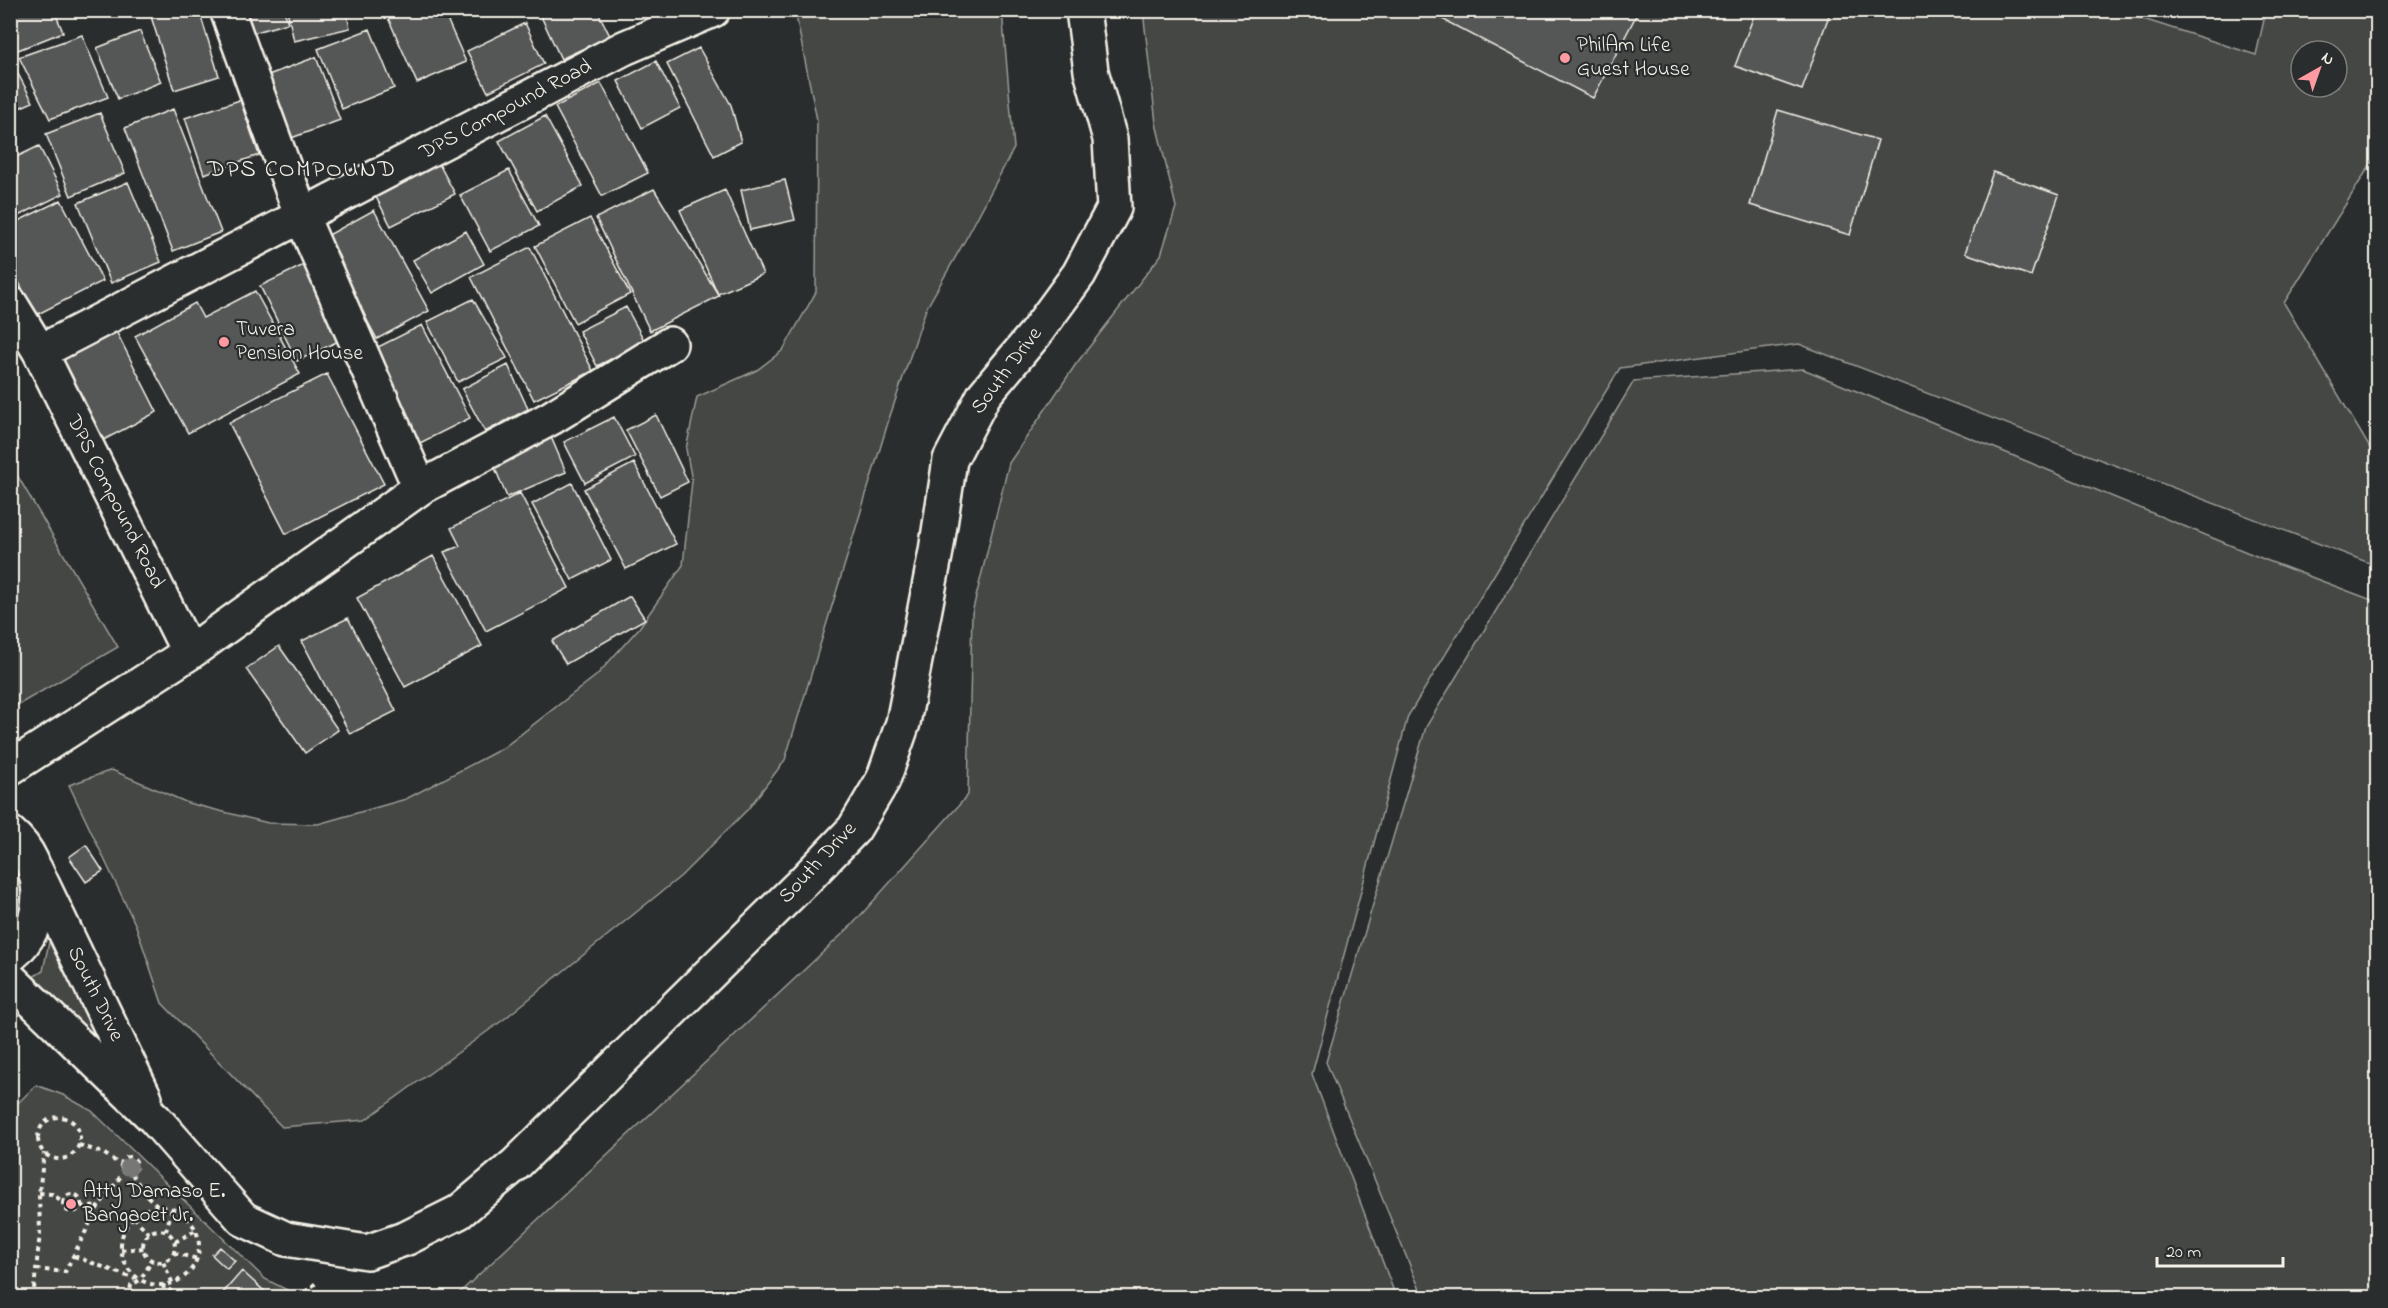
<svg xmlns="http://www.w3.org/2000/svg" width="2388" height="1308" viewBox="0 0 2388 1308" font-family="'Indie Flower',sans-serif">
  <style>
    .green { fill: #444645; stroke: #9c9c96; stroke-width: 1.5; fill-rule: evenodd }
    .building { fill: #555756; stroke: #f4f1e8; stroke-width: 1.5 }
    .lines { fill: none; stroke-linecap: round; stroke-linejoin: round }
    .minor-casing { stroke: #f4f1e8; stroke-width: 38 }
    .major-casing { stroke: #f4f1e8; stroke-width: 38 }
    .path { stroke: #f4f1e8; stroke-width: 4; stroke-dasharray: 4.5 4.5; stroke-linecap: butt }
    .minor { stroke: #2a2d2e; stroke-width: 33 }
    .major { stroke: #2a2d2e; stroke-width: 33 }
    .tree { fill: #777875 }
    .poi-dot { fill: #ff9aa2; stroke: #2a2d2e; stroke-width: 2 }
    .labels { text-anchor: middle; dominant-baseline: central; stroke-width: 4.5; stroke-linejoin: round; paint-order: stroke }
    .poi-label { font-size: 21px; fill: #f4f1e8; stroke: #2a2d2e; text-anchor: start }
    .street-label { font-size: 21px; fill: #f4f1e8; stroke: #2a2d2e }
    .quarter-label { font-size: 24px; letter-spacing: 1.5px; fill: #f4f1e8; stroke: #2a2d2e }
  </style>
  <rect width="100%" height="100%" fill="#2a2d2e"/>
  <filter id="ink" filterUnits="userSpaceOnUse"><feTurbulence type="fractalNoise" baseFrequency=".0167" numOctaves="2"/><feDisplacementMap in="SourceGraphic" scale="12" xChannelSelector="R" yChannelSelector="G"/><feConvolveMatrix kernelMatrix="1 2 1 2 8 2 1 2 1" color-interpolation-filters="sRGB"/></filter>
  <g filter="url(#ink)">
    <path class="green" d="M2115,10L2256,55L2266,11H2377V154L2284,303L2374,455L2377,457V566L1799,344L1620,368L1408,716L1312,1074L1396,1297L454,1298L852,925L968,795L972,613L1009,463L1076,364L1161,255L1176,207L1156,123L1143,11ZM2301,51H2337V87H2301Z
      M795,11H1002L1014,148L968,235L926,309L890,416L785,760L748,809L681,876L503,1020L365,1120L282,1127L162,1003L136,926L69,785L112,770L188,803L268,823L318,824L406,799L503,748L597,675L639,628L683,565L692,481L686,449L697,397L757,370L783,350L816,292L817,120Z
      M1803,369L2266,560L2377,602V1297H1423L1326,1062L1426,727L1634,381Z
      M10,463L118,647L11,709H10Z
      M49,942L100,1042L31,978L43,971Z
      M36,1085L63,1095L92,1111L265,1279L301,1297L11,1298V1133L17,1104Z"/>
    <path class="building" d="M10,10H54L63,32L13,52L10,47Z
      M149,10H199L219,76L174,90Z
      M230,10H284L288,23L238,37Z
      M287,10H346L350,28L294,41Z
      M443,10L466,62L417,83L385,11Z
      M538,10H597L610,36L561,59Z
      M1444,10H1639L1593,98L1440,18Z
      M1756,10H1831L1802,90L1735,66Z
      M525,23L544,64L488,92L467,51Z
      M370,29L394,88L342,109L318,49Z
      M140,31L161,82L118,99L97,48Z
      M82,35L108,97L50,119L19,57Z
      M699,48L731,105L741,142L714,156L667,64Z
      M316,57L340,120L286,140L263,77Z
      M10,59L33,102L10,112Z
      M656,61L680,108L642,128L618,81Z
      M601,83L648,173L602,196L555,107Z
      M240,100L259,155L204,174L185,118Z
      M173,109L221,232L173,251L125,128Z
      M1778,110L1878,140L1850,235L1750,205Z
      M100,113L125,173L71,196L46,134Z
      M545,116L583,186L537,211L499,141Z
      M10,137L18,152L10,155Z
      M39,146L63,194L10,220V160Z
      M438,162L455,194L391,226L375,195Z
      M509,170L539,226L490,251L460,195Z
      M1993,172L2059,195L2031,276L1965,253Z
      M785,180L795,220L750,230L741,190Z
      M128,182L161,262L111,283L78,203Z
      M654,189L719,296L650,331L596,218Z
      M725,190L763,274L718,294L680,210Z
      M61,200L103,281L36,315L10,265V225Z
      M374,210L429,311L377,339L323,238Z
      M590,218L630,294L575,323L535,246Z
      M466,231L484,264L432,293L413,260Z
      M530,247L593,371L534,400L471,277Z
      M310,262L347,337L297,361L260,286Z
      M255,291L300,374L188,433L135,336L195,303L203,318Z
      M473,299L507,358L458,382L427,322Z
      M626,307L645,342L597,366L579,331Z
      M422,325L470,418L420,443L372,350Z
      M114,327L157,412L94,445L50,360Z
      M508,365L528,409L485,432L462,389Z
      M327,374L384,484L286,534L229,423Z
      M656,415L688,482L660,496L626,430Z
      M614,417L635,457L585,483L564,442Z
      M551,437L566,472L507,497L492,461Z
      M634,463L676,544L626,569L584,489Z
      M572,483L611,560L572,580L532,504Z
      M520,493L569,588L486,631L444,552L460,546L451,528Z
      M433,556L482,646L405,687L357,598Z
      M630,596L645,619L566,664L552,641Z
      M348,618L396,711L350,734L302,641Z
      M279,646L338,730L305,753L246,669Z
      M86,845L103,871L86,882L69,857Z
      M220,1247L235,1261L227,1269L212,1255Z
      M242,1271L272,1298H226L222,1294Z"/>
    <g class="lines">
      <defs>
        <path id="minor" d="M227,10L302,217L420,488
          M10,303L40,352L189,653
          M40,352L624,48L713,10
          M10,768L189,653L420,488L551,418L670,344"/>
        <path id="major" d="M10,833C48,865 49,925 10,956
          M35,869L145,1098
          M10,979L155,1119L243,1219L286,1239L367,1252L407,1238L459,1212L516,1164L805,880L854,829L883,780L903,723L936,551L950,460L984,395L1035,334L1079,274L1114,208L1110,139L1091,71L1083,10"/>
      </defs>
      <use href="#minor" class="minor-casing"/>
      <use href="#major" class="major-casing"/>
      <path class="path" d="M38 1138a21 21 0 1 1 42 0a21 21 0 1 1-42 0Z
        M79,1145L103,1153L121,1165
        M121 1165a8 8 0 1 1 16 0a8 8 0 1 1-16 0Z
        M132,1174L145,1194L159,1207
        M39,1193L52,1194L62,1201
        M63 1203a9 9 0 1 1 18 0a9 9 0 1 1-18 0Z
        M81,1206L98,1207
        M121 1246a39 39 0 1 1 78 0a39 39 0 1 1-78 0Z
        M134,1217L149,1234
        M143 1246a16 16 0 1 1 32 0a16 16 0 1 1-32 0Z
        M166,1231L172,1209
        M175,1242L196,1230
        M121,1250L144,1248
        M174,1253L198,1259
        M74,1256L135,1279
        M163,1262L173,1284
        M36,1269L65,1272L98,1207L124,1172
        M33,1298L40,1233L39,1193L44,1153
        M129,1298L131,1285L140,1280L152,1261
        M161,1298L164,1286L180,1298
        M298,1298L316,1283"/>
      <use href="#minor" class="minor"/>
      <use href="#major" class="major"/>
    </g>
    <circle class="tree" cx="129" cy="1167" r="9"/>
  </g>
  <g class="poi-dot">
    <circle cx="1565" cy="58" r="6"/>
    <circle cx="224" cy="342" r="6"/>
    <circle cx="71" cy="1204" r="6"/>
  </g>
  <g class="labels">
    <g class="poi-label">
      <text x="1577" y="46">PhilAm Life<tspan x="1577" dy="24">Guest House</tspan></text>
      <text x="236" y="330">Tuvera<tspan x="236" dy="24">Pension House</tspan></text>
      <text x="83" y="1192">Atty Damaso E.<tspan x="83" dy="24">Bangaoet Jr.</tspan></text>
    </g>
    <g class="street-label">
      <text transform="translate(506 110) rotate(-28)">DPS Compound Road</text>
      <text transform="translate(1007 371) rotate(-53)">South Drive</text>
      <text transform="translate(115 502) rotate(63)">DPS Compound Road</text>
      <text transform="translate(818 863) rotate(-47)">South Drive</text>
      <text transform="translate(95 994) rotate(64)">South Drive</text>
    </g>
    <g class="quarter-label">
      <text x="302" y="170">DPS COMPOUND</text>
    </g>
  </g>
  <rect width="2388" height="1308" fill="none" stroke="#2a2d2e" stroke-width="36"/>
  <rect x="18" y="18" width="2352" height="1272" fill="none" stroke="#f4f1e8" stroke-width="2" filter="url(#ink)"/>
  <g transform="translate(2319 69) rotate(40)"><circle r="28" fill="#2a2d2e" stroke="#7b7b78" stroke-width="1.5"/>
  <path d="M0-4.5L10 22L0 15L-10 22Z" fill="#ff9aa2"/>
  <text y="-9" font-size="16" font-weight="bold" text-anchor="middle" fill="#f4f1e8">N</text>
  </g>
  <path d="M2157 1257v9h126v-9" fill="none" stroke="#f4f1e8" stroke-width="3"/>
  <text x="2166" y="1257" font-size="18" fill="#f4f1e8" stroke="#2a2d2e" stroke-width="4.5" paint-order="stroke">20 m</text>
</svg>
